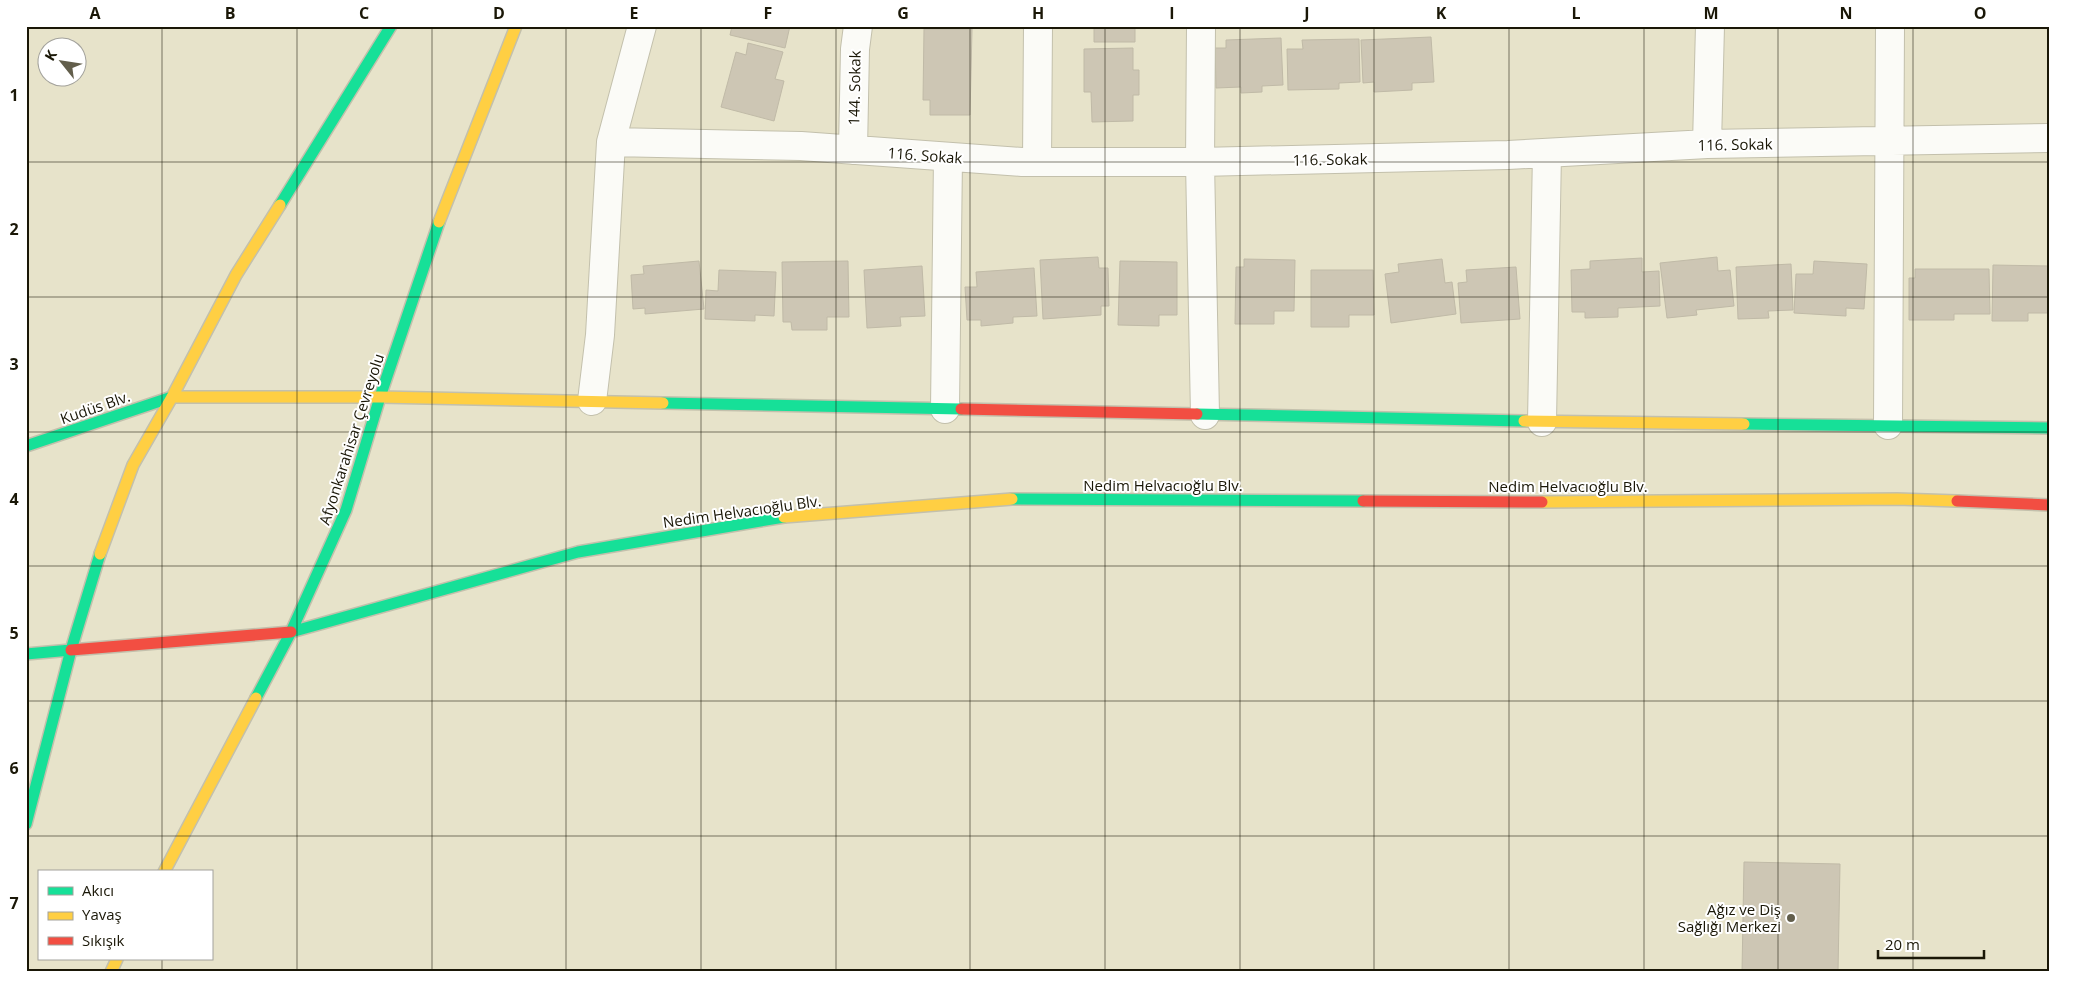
<svg xmlns="http://www.w3.org/2000/svg" width="2075" height="998" viewBox="0 0 2075 998" font-family="'Open Sans',sans-serif">
  <style>
    .building { fill: #cdc6b4; stroke: #c0baa7 }
    .lines { fill: none; stroke-linecap: round; stroke-linejoin: round }
    .street-casing { stroke: #c3c0ac; stroke-width: 30 }
    .fast-casing { stroke: #c3c0ac; stroke-width: 14 }
    .slow-casing { stroke: #c3c0ac; stroke-width: 14 }
    .jam-casing { stroke: #c3c0ac; stroke-width: 14 }
    .street { stroke: #fbfbf7; stroke-width: 28 }
    .fast { stroke: #16e098; stroke-width: 11 }
    .slow { stroke: #ffcf43; stroke-width: 11 }
    .jam { stroke: #f24e42; stroke-width: 11 }
    .grid { fill: none; stroke: #1a1707; stroke-width: 1; stroke-opacity: 0.55 }
    .poi-dot { fill: #625e4b; stroke: #fff; stroke-width: 2 }
    .labels { text-anchor: middle; dominant-baseline: central; stroke-width: 4; stroke-linejoin: round; paint-order: stroke }
    .street-label { font-size: 15px; fill: #1a1707; stroke: #fff }
    .poi-label { font-size: 15px; fill: #1a1707; stroke: #fff; text-anchor: end }
    .neatline { fill: none; stroke: #1a1707; stroke-width: 2 }
    .grid-label { font-size: 16px; text-anchor: middle; font-weight: bold; fill: #1a1707 }
  </style>
  <rect width="100%" height="100%" fill="#e7e3ca"/>
  <path class="building" d="M732,26H790L785,48L730,35Z
    M1094,26H1135V42H1094Z
    M924,29H972L970,115H930V100H923Z
    M1431,37L1434,82L1412,83V90L1374,92V82L1363,83L1361,40Z
    M1281,38L1283,85L1262,86V92L1241,93V87L1216,88L1215,48H1226V40Z
    M1359,39L1360,82L1339,83V89L1288,90L1287,49H1303L1302,40Z
    M748,43L783,52L775,79L784,81L774,121L721,107L736,52L746,55Z
    M1133,48V70H1139V95H1133V121L1092,122L1091,92H1084V49Z
    M1098,257L1099,268H1108L1109,306H1101V315L1043,319L1040,260Z
    M1717,257L1718,271L1730,270L1734,306L1696,310L1697,315L1667,318L1660,263Z
    M1642,258V272L1659,271L1660,306L1618,308V317L1585,318V312H1572L1571,270L1590,269V261Z
    M1244,259L1295,260L1294,311H1274V324H1235L1236,267H1244Z
    M1442,259L1445,283L1452,282L1456,314L1391,323L1385,274L1399,272L1398,264Z
    M699,261L704,309L645,314V308L633,309L631,275L644,274L643,266Z
    M848,261L849,317H827V330H792L791,322H783L782,262Z
    M1120,261L1177,262V315H1159V326L1118,325Z
    M1814,261L1867,264L1864,309L1846,308V316L1794,313L1796,274H1813Z
    M1791,264L1793,310L1768,311L1769,318L1738,319L1736,267Z
    M1993,265L2049,266V313H2028V321H1992Z
    M922,266L925,316L900,317L901,326L867,328L864,270Z
    M1516,267L1520,319L1461,323L1458,283L1467,282L1466,270Z
    M1034,268L1037,316L1013,317V323L981,326V320H967L965,287H977L976,272Z
    M1915,269H1989L1990,314H1954V320H1909V278H1915Z
    M719,270L776,272L774,316L755,315V321L705,319L706,290L718,291Z
    M1311,270H1373L1374,315H1349V327H1311Z
    M1744,862L1840,864L1838,972H1742Z"/>
  <g class="lines">
    <defs>
      <path id="street" d="M1201,26L1200,162L1205,415
        M611,142L801,146L1022,162H1200L1508,155L1707,144L2049,138
        M1707,144L1710,26
        M853,150L855,49L858,26
        M1037,161L1038,26
        M592,401L600,335L611,142L642,26
        M945,409L948,157
        M1542,422L1547,153
        M1888,425L1890,26"/>
      <path id="fast" d="M280,205L391,26
        M663,403L961,409
        M1197,414L1524,421
        M1744,424L2049,428
        M26,446L172,397
        M1012,499L1363,501
        M291,632L578,552L784,517
        M26,654L71,650
        M256,698L291,632L346,510L380,397L439,222
        M26,824L71,650L100,554"/>
      <path id="slow" d="M439,222L516,26
        M172,397H380
        M380,397L663,403
        M1524,421L1744,424
        M1542,502L1897,499L1957,501
        M784,517L1012,499
        M100,554L133,465L172,397L236,275L280,205
        M164,872L256,698
        M111,972L117,959"/>
      <path id="jam" d="M961,409L1197,414
        M1363,501L1542,502
        M1957,501L2049,505
        M71,650L291,632"/>
    </defs>
    <use href="#street" class="street-casing"/>
    <use href="#fast" class="fast-casing"/>
    <use href="#slow" class="slow-casing"/>
    <use href="#jam" class="jam-casing"/>
    <use href="#street" class="street"/>
    <use href="#fast" class="fast"/>
    <use href="#slow" class="slow"/>
    <use href="#jam" class="jam"/>
  </g>
  <path class="grid" d="M162,26V872M297,26V972M432,26V972M566,26V972M701,26V972M836,26V972M970,26V972M1105,26V972M1240,26V972M1374,26V972M1509,26V972M1644,26V972M1778,26V972M1913,26V972M26,162H2049M26,297H2049M26,432H2049M26,566H2049M26,701H2049M26,836H2049M162,959V972"/>
  <circle class="poi-dot" cx="1791" cy="918" r="5"/>
  <g class="labels">
    <g class="street-label">
      <text transform="translate(854 88) rotate(-89)">144. Sokak</text>
      <text transform="translate(1735 144) rotate(-1)">116. Sokak</text>
      <text transform="translate(925 155) rotate(4)">116. Sokak</text>
      <text transform="translate(1330 159) rotate(-1)">116. Sokak</text>
      <text transform="translate(95 407) rotate(-19)">Kudüs Blv.</text>
      <text transform="translate(351 439) rotate(-72)">Afyonkarahisar Çevreyolu</text>
      <text x="1163" y="485">Nedim Helvacıoğlu Blv.</text>
      <text x="1568" y="486">Nedim Helvacıoğlu Blv.</text>
      <text transform="translate(742 511) rotate(-8)">Nedim Helvacıoğlu Blv.</text>
    </g>
    <g class="poi-label">
      <text x="1781" y="909">Ağız ve Diş<tspan x="1781" dy="17">Sağlığı Merkezi</tspan></text>
    </g>
  </g>
  <rect width="2075" height="998" fill="none" stroke="#ffffff" stroke-width="55"/>
  <rect x="38" y="870" width="175" height="90" fill="#ffffff" stroke="#a3a29c"/>
  <rect x="48" y="887" width="25" height="8" fill="#16e098" stroke="#a3a29c"/>
  <text x="82" y="896" font-size="15" fill="#1a1707">Akıcı</text>
  <rect x="48" y="912" width="25" height="8" fill="#ffcf43" stroke="#a3a29c"/>
  <text x="82" y="920" font-size="15" fill="#1a1707">Yavaş</text>
  <rect x="48" y="937" width="25" height="8" fill="#f24e42" stroke="#a3a29c"/>
  <text x="82" y="946" font-size="15" fill="#1a1707">Sıkışık</text>
  <g transform="translate(62 62) rotate(300)"><circle r="24" fill="#ffffff" stroke="#a3a29c"/>
  <path d="M0-4L9 19L0 12L-9 19Z" fill="#625e4b"/>
  <text y="-8" font-size="14" font-weight="bold" text-anchor="middle" fill="#1a1707">K</text>
  </g>
  <path d="M1878 950v8h106v-8" fill="none" stroke="#1a1707" stroke-width="2.5"/>
  <text x="1885" y="950" font-size="15" fill="#1a1707" stroke="#ffffff" stroke-width="4" paint-order="stroke">20 m</text>
  <rect x="28" y="28" width="2020" height="942" class="neatline"/>
  <g class="grid-label">
    <text x="95" y="19">A</text>
    <text x="230" y="19">B</text>
    <text x="364" y="19">C</text>
    <text x="499" y="19">D</text>
    <text x="634" y="19">E</text>
    <text x="768" y="19">F</text>
    <text x="903" y="19">G</text>
    <text x="1038" y="19">H</text>
    <text x="1172" y="19">I</text>
    <text x="1307" y="19">J</text>
    <text x="1441" y="19">K</text>
    <text x="1576" y="19">L</text>
    <text x="1711" y="19">M</text>
    <text x="1846" y="19">N</text>
    <text x="1980" y="19">O</text>
    <text x="14" y="101">1</text>
    <text x="14" y="235">2</text>
    <text x="14" y="370">3</text>
    <text x="14" y="505">4</text>
    <text x="14" y="639">5</text>
    <text x="14" y="774">6</text>
    <text x="14" y="909">7</text>
  </g>
</svg>
